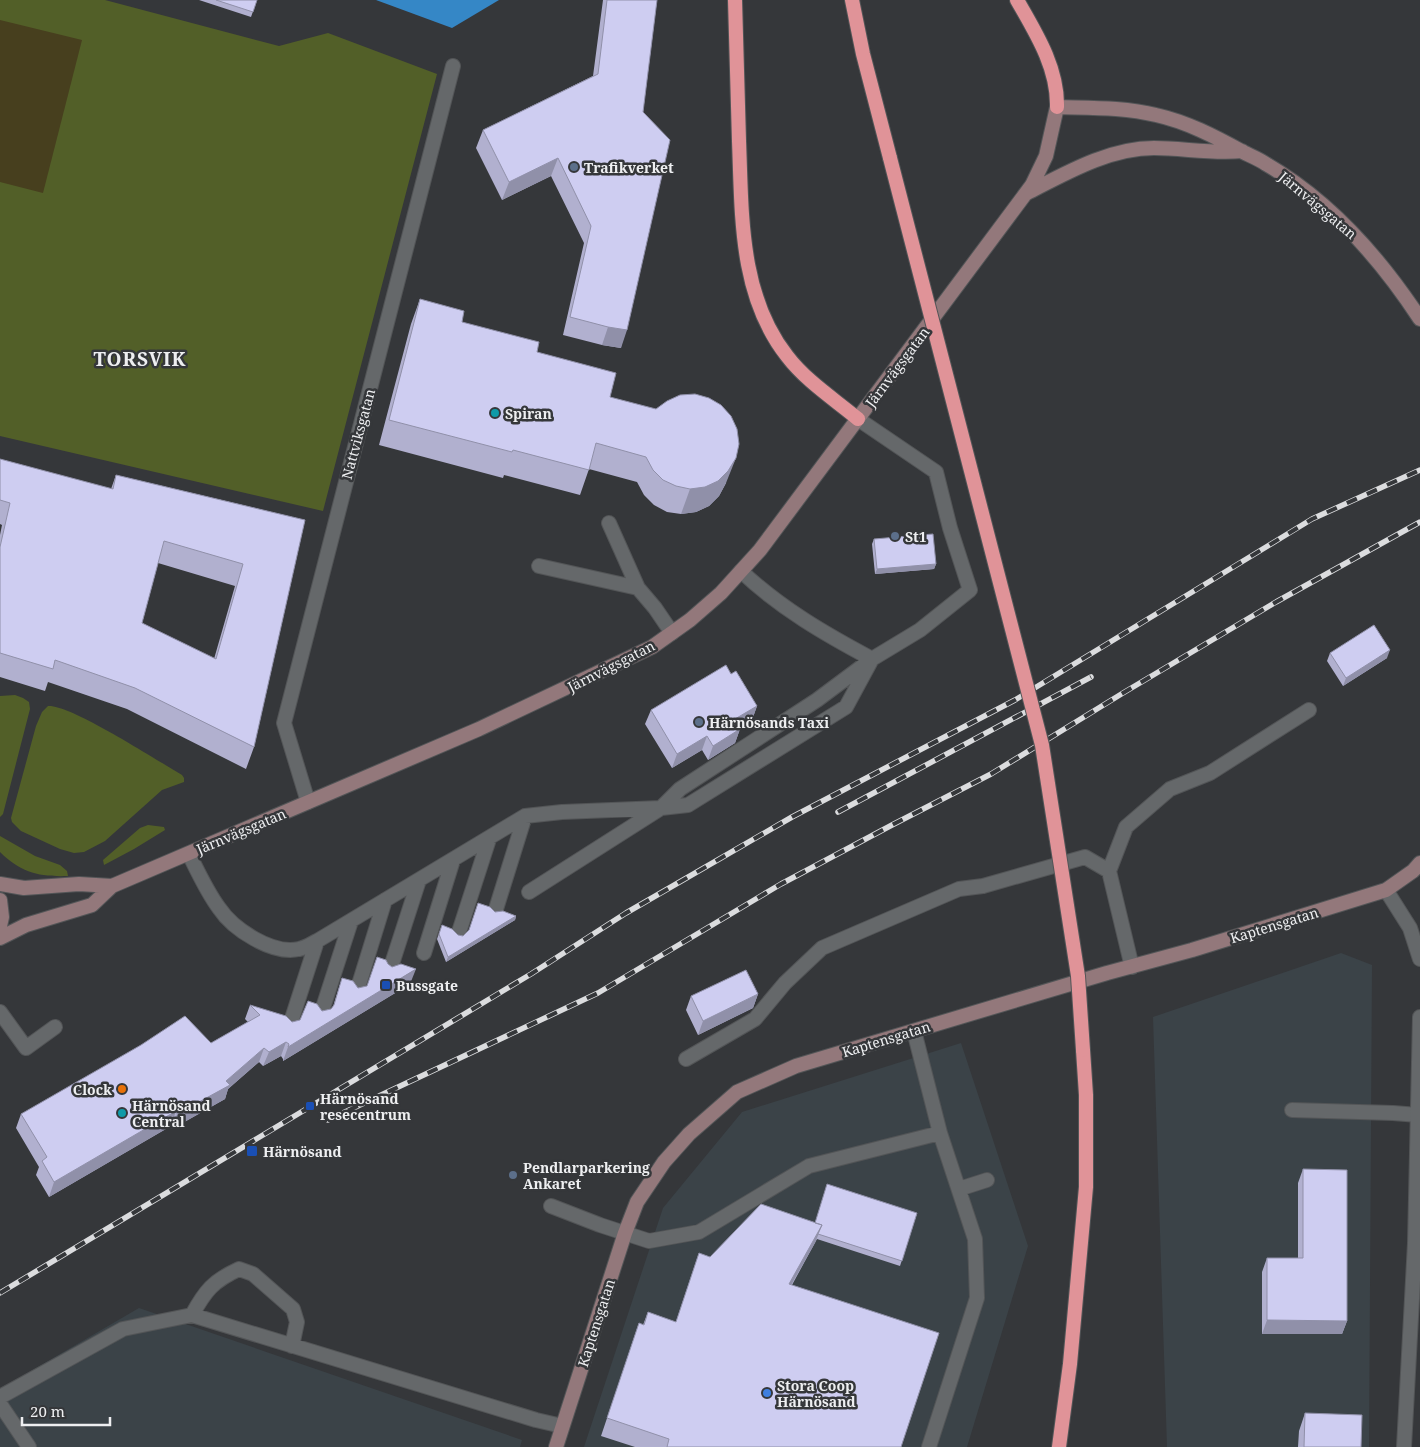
<svg xmlns="http://www.w3.org/2000/svg" width="1420" height="1447" viewBox="0 0 1420 1447" font-family="'Noto Serif',serif">
  <style>
    .built { fill: #3b4348 }
    .green { fill: #525f28 }
    .sand { fill: #473f1e }
    .water { fill: #3587c6 }
    .lines { fill: none; stroke-linecap: round; stroke-linejoin: round }
    .service-casing { stroke: #535557; stroke-width: 16 }
    .minor-casing { stroke: #535557; stroke-width: 16 }
    .secondary-casing { stroke: #535557; stroke-width: 16 }
    .trunk-casing { stroke: #535557; stroke-width: 16 }
    .service { stroke: #65686a; stroke-width: 14 }
    .minor { stroke: #65686a; stroke-width: 14 }
    .secondary { stroke: #93787b; stroke-width: 14 }
    .trunk { stroke: #e09398; stroke-width: 14 }
    .rail-casing { stroke: #dbdcde; stroke-width: 5.5 }
    .rail { stroke: #35373a; stroke-width: 4; stroke-dasharray: 11; stroke-linecap: butt }
    .trunk-bridge-casing { stroke: #535557; stroke-width: 16; stroke-linecap: butt }
    .trunk-bridge { stroke: #e09398; stroke-width: 14 }
    .wall { fill: #b1b0cf; fill-rule: evenodd }
    .shaded-wall { fill: #9090a9 }
    .building { fill: #cecdf1; stroke: #9090a9; fill-rule: evenodd }
    .service-dot { fill: #5c6f8a; stroke: #35373a; stroke-width: 2 }
    .culture-dot { fill: #0f9aa8; stroke: #35373a; stroke-width: 2 }
    .transit-dot { fill: #1a4fb4; stroke: #35373a; stroke-width: 2 }
    .food-dot { fill: #e8710a; stroke: #35373a; stroke-width: 2 }
    .shop-dot { fill: #3f7fe0; stroke: #35373a; stroke-width: 2 }
    .labels { text-anchor: middle; dominant-baseline: central; stroke-width: 5; stroke-linejoin: round; paint-order: stroke }
    .poi-label { font-size: 14px; font-weight: bold; fill: #eeeff1; stroke: #35373a; text-anchor: start }
    .street-label { font-size: 14px; fill: #eeeff1; stroke: #35373a }
    .district-label { font-size: 19px; font-weight: bold; letter-spacing: 1px; fill: #eeeff1; stroke: #35373a }
  </style>
  <rect width="100%" height="100%" fill="#35373a"/>
  <path class="built" d="M1341,953L1372,965L1369,1447H1167L1153,1017Z
    M961,1043L1028,1246L967,1447H584L663,1208L742,1112Z
    M139,1308L522,1440L520,1447H0V1389Z"/>
  <path class="green" d="M0,0H105L279,46L328,33L437,74L323,511L0,436Z
    M15,695L23,698L29,702L30,709L3,814L0,817V696Z
    M48,706C70,704 158,761 182,775L184,778V782L162,790L105,841L84,852L74,853L60,849L21,831L12,822L11,818L36,726L42,712Z
    M148,825L164,827L165,830L134,849L104,865L103,860L140,828Z
    M0,836L35,856L60,865L67,871L68,876C40,877 21,873 0,852Z"/>
  <path class="sand" d="M0,20L82,40L43,193L0,182Z"/>
  <path class="water" d="M376,0H499L452,28Z"/>
  <g class="lines">
    <defs>
      <path id="service" d="M609,523L638,588
        M539,566L638,588L655,608L672,633
        M189,854C198,872 207,892 219,908C233,929 272,955 299,949C305,948 311,944 317,941L525,816L562,812L661,808L680,789L817,700L872,659L920,630L970,590L950,528L936,472L858,419
        M1109,871L1126,827L1170,789L1210,773L1309,710
        M529,892L661,808L688,805L846,707L872,659C825,634 780,608 741,571
        M496,909L525,816
        M459,932L489,839
        M424,953L453,860
        M389,973L419,880
        M356,994L385,900
        M0,1012L26,1048L55,1027
        M320,1017L351,921
        M289,1028L317,941
        M914,1031L940,1133L975,1239L977,1298L929,1447
        M686,1059L755,1019L785,983L822,948L959,889L983,886L1085,857L1109,871L1132,967
        M1292,1110L1393,1113L1418,1115
        M959,1189L987,1180
        M551,1206L600,1225L649,1241L699,1232L809,1166L940,1133
        M192,1315C205,1291 213,1281 239,1269L253,1274L293,1309L297,1322L292,1346
        M0,1397L123,1329L192,1315L536,1420L562,1426
        M0,1404L29,1447"/>
      <path id="minor" d="M308,802L284,723L453,66
        M1386,890L1410,928L1420,959
        M1404,1447L1415,1243L1420,1017"/>
      <path id="secondary" d="M1027,193C1066,173 1109,148 1154,148C1183,148 1212,154 1242,151
        M0,884L24,888L79,884L112,886
        M0,900L2,917L0,926
        M0,938L26,925L92,905L112,886L479,729L652,647L690,620L721,593L760,550L1032,185L1046,156L1057,107C1090,108 1124,107 1156,115C1187,122 1214,136 1243,152C1251,156 1259,159 1266,164C1330,201 1380,258 1420,319
        M556,1447L625,1233L637,1202L664,1162L689,1134L737,1092L796,1066L1107,973L1192,950L1386,890L1413,871L1420,863"/>
      <path id="trunk" d="M735,0C736,47 738,94 739,141C742,214 739,295 787,356C806,381 834,399 858,419
        M852,0L863,54L890,158
        M1017,0C1036,33 1058,68 1057,107
        M1059,1447L1070,1364L1086,1187V1095L1083,1050"/>
    </defs>
    <use href="#service" class="service-casing"/>
    <use href="#minor" class="minor-casing"/>
    <use href="#secondary" class="secondary-casing"/>
    <use href="#trunk" class="trunk-casing"/>
    <use href="#service" class="service"/>
    <use href="#minor" class="minor"/>
    <use href="#secondary" class="secondary"/>
    <use href="#trunk" class="trunk"/>
    <defs>
      <path id="rail" d="M838,812L1091,677
        M328,1120L598,993L781,884L892,825L991,774L1123,693L1276,602L1420,522
        M0,1293L531,974L626,913L792,817L1015,700L1312,519L1420,470"/>
    </defs>
    <use href="#rail" class="rail-casing"/>
    <use href="#rail" class="rail"/>
    <defs>
      <path id="trunk-bridge" d="M890,158L1042,745L1078,976L1083,1050"/>
    </defs>
    <use href="#trunk-bridge" class="trunk-bridge-casing"/>
    <use href="#trunk-bridge" class="trunk-bridge"/>
  </g>
  <path class="wall" d="M199,0H257L251,17Z
    M603,0H657L643,112L621,348L602,345L563,335L584,243L551,176L502,200L476,148L483,130L593,76Z
    M420,299L462,322L537,352L610,397L726,483L719,496L709,506L696,512L681,514L667,512L654,505L644,495L637,482L589,469L580,495L504,475L503,478L379,445L411,324Z
    M0,459L111,489L116,475L305,520L254,747L246,769L127,709L48,682L45,691L0,677V535L2,525L0,524ZM158,563L235,586L214,659L142,623Z
    M874,539L936,564L934,569L875,574L872,544Z
    M1330,653L1387,658L1343,686L1327,661Z
    M731,674L757,706L752,720L739,727L740,729L735,743L708,760L702,750L672,768L645,724L651,710Z
    M495,912L516,916L515,920L446,962L437,939L442,925L458,935L463,936Z
    M388,964L410,984L283,1061V1059L281,1056L263,1066L259,1062L228,1089L225,1099L172,1129L171,1126L49,1197L36,1175L39,1167L16,1128L21,1114L211,1043L248,1022L245,1019L250,1005L292,1022L300,1020L322,1011L331,1009L333,1007L342,978L358,988L367,986Z
    M758,994L753,1008L698,1035L686,1010L691,996Z
    M1303,1169L1347,1321L1342,1334H1262V1272L1267,1258H1298V1183Z
    M917,1213L900,1266L817,1239L792,1285L901,1447H635L601,1436L639,1323L643,1325L648,1312L676,1322L699,1253L710,1257L815,1223Z
    M1305,1413L1361,1447H1298L1299,1431Z"/>
  <path class="shaded-wall" d="M558,158L551,176L502,200L509,182Z
    M608,327L627,330L621,348L602,345Z
    M736,458L726,483L719,496L709,506L696,512L681,514L690,489Z
    M936,564L934,569L875,574L877,569Z
    M1390,650L1387,658L1343,686L1346,678Z
    M757,706L752,720L730,733L735,719Z
    M740,729L735,743L708,760L713,746Z
    M707,736L702,750L672,768L677,754Z
    M516,916L515,920L446,962L448,957Z
    M416,969L410,984L283,1061L288,1047Z
    M758,994L753,1008L698,1035L703,1021Z
    M286,1042L281,1056L263,1066L269,1052Z
    M264,1048L259,1062L228,1089L225,1099L172,1129L177,1114L226,1081Z
    M176,1111L171,1126L49,1197L54,1182Z
    M822,1225L815,1243L782,1301L789,1284Z
    M1267,1320L1347,1321L1342,1334H1262Z"/>
  <path class="building" d="M216,0H257L253,12Z
    M607,0H657L643,112L670,140L627,330L608,327L570,317L591,226L558,158L509,182L483,130L598,74Z
    M420,299L464,311L462,322L539,342L537,352L616,373L610,397L656,409L667,401L680,395L695,394L709,398L721,405L731,416L737,429L739,444L736,458L728,471L718,481L705,487L690,489L676,486L663,480L653,470L646,457L596,443L589,470L513,450L512,452L389,420Z
    M0,459L113,489L116,475L305,520L254,747L135,688L55,660L53,669L0,653V547L10,503L0,500ZM164,541L243,564L216,659L142,623Z
    M933,534L936,564L877,569L874,539Z
    M1374,625L1390,650L1346,678L1330,653Z
    M726,665L731,674L736,671L757,706L735,719L740,729L713,746L707,736L677,754L651,710Z
    M478,903L490,907L495,912L503,911L516,916L448,957L439,934L442,925L452,929L458,935L463,936L469,930Z
    M377,957L386,960L388,964L392,967L401,964L416,969L288,1047L289,1044L286,1042L269,1052L264,1048L226,1081L230,1085L177,1114L176,1111L54,1182L42,1161L47,1157L21,1114L141,1045L185,1016L211,1043L260,1015L250,1005L286,1016L292,1022L300,1020L308,1001L317,1004L322,1011L331,1009L334,1005L342,978L353,981L358,988L367,986Z
    M746,970L758,994L703,1021L691,996Z
    M1303,1169L1347,1170V1321L1267,1320V1258H1303Z
    M827,1184L917,1213L902,1261L818,1234L822,1225L815,1223Z
    M761,1204L822,1225L789,1284L939,1333L901,1447H667L669,1439L607,1418L639,1323L644,1325L648,1312L676,1322L699,1253L710,1257Z
    M1305,1413L1362,1415L1361,1447H1304Z"/>
  <g class="service-dot">
    <circle cx="574" cy="167" r="5"/>
    <circle cx="895" cy="536" r="5"/>
    <circle cx="699" cy="722" r="5"/>
    <circle cx="513" cy="1175" r="5"/>
  </g>
  <g class="culture-dot">
    <circle cx="495" cy="413" r="5"/>
    <circle cx="122" cy="1113" r="5"/>
  </g>
  <g class="transit-dot">
    <rect x="381" y="980" width="10" height="10" rx="2.5"/>
    <rect x="305" y="1101" width="10" height="10" rx="2.5"/>
    <rect x="246" y="1145" width="12" height="12" rx="2.5"/>
  </g>
  <circle class="food-dot" cx="122" cy="1089" r="5"/>
  <circle class="shop-dot" cx="767" cy="1393" r="5"/>
  <g class="labels">
    <g class="poi-label">
      <text x="584" y="167">Trafikverket</text>
      <text x="505" y="413">Spiran</text>
      <text x="905" y="536">St1</text>
      <text x="709" y="722">Härnösands Taxi</text>
      <text x="396" y="985">Bussgate</text>
      <text x="112" y="1089" text-anchor="end">Clock</text>
      <text x="320" y="1098">Härnösand<tspan x="320" dy="16">resecentrum</tspan></text>
      <text x="132" y="1105">Härnösand<tspan x="132" dy="16">Central</tspan></text>
      <text x="263" y="1151">Härnösand</text>
      <text x="523" y="1167">Pendlarparkering<tspan x="523" dy="16">Ankaret</tspan></text>
      <text x="777" y="1385">Stora Coop<tspan x="777" dy="16">Härnösand</tspan></text>
    </g>
    <g class="street-label">
      <text transform="translate(1318 205) rotate(40)">Järnvägsgatan</text>
      <text transform="translate(897 367) rotate(-53)">Järnvägsgatan</text>
      <text transform="translate(358 434) rotate(-75)">Nattviksgatan</text>
      <text transform="translate(611 666) rotate(-27)">Järnvägsgatan</text>
      <text transform="translate(241 831) rotate(-23)">Järnvägsgatan</text>
      <text transform="translate(1274 925) rotate(-17)">Kaptensgatan</text>
      <text transform="translate(886 1039) rotate(-17)">Kaptensgatan</text>
      <text transform="translate(596 1323) rotate(-72)">Kaptensgatan</text>
    </g>
    <g class="district-label">
      <text x="140" y="359">TORSVIK</text>
    </g>
  </g>
  <path d="M22 1417v8h88v-8" fill="none" stroke="#eeeff1" stroke-width="2.5"/>
  <text x="30" y="1417" font-size="15" fill="#eeeff1" stroke="#35373a" stroke-width="4" paint-order="stroke">20 m</text>
</svg>
